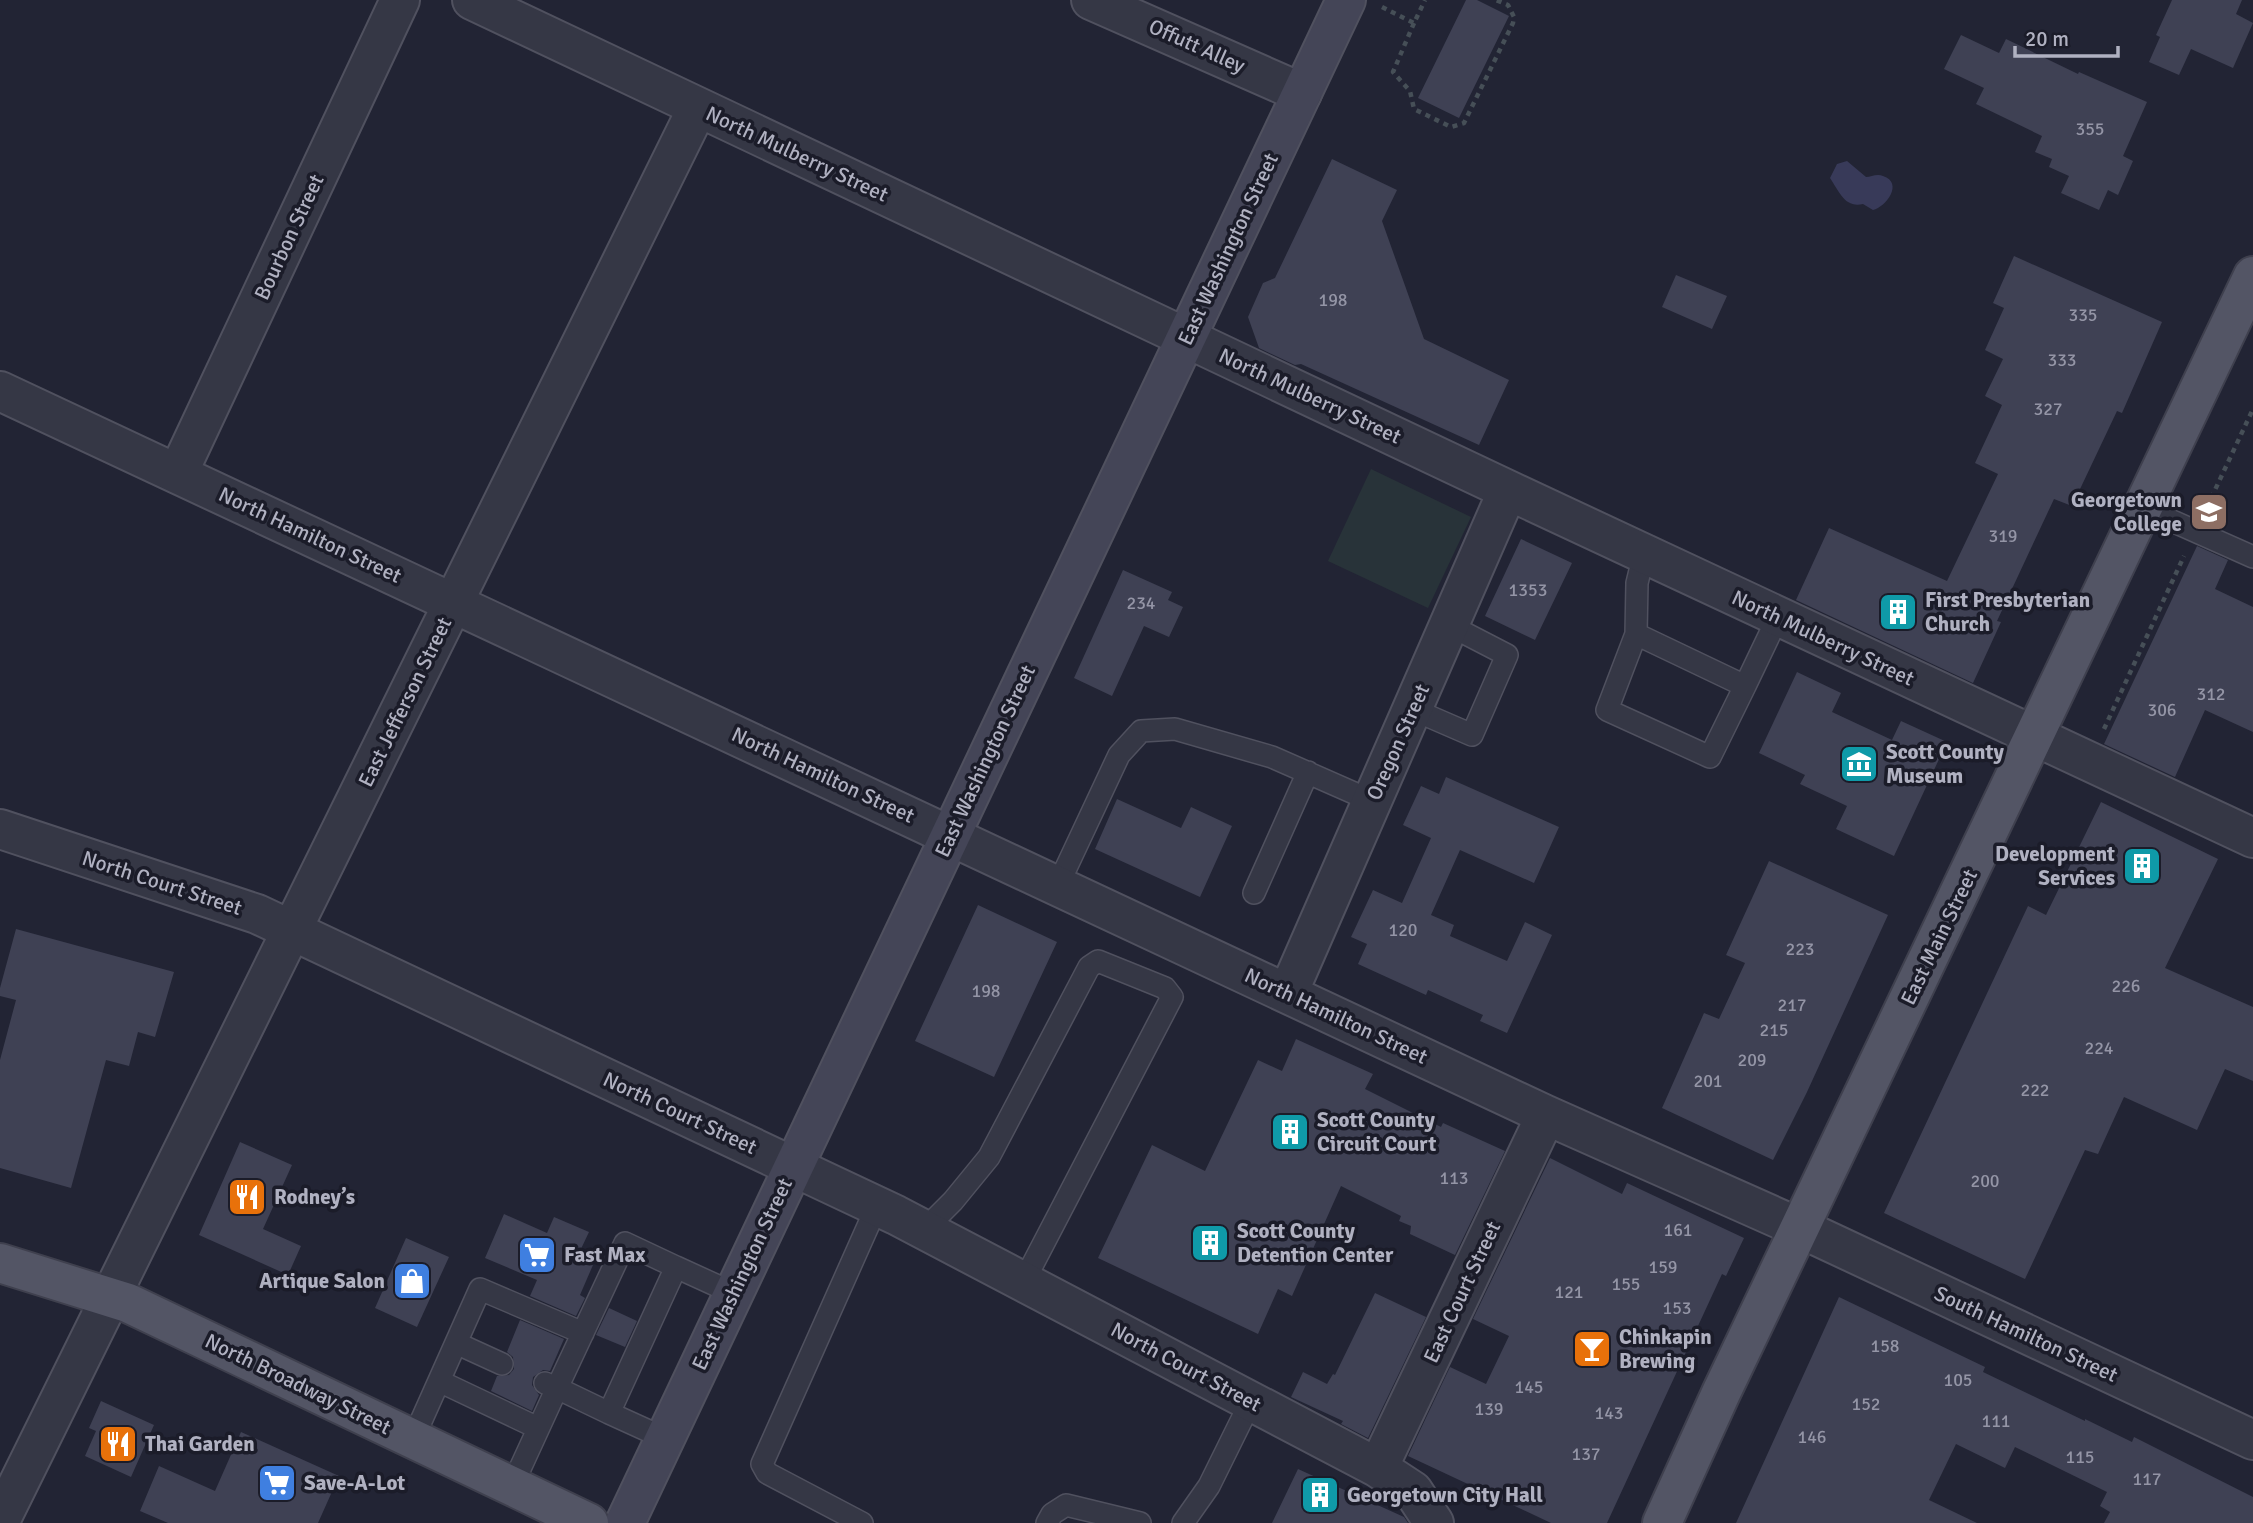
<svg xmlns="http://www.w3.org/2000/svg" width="2253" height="1523" viewBox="0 0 2253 1523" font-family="Signika,sans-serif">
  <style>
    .green { fill: #283339 }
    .water { fill: #383a59 }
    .building { fill: #3f4154 }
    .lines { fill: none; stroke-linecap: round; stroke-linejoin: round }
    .lane-casing { stroke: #50515f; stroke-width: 24 }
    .street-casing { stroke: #50515f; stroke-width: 42 }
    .secondary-casing { stroke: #50515f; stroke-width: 42 }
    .primary-casing { stroke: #3f404e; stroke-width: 42 }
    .path { stroke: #464f57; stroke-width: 4.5; stroke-dasharray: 5 5; stroke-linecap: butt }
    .lane { stroke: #353745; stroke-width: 21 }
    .street { stroke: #353745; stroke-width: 38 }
    .secondary { stroke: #444557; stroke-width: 38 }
    .primary { stroke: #535565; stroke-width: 38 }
    .labels { text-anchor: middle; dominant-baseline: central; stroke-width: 7; stroke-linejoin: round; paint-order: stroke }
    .number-label { font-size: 18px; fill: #9495a6 }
    .street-label { font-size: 21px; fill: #b0b1c1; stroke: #1b1c29 }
    .poi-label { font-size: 21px; font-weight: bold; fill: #b0b1c1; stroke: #1b1c29; text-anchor: start }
  </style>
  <rect width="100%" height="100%" fill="#222434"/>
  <path class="green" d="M1371,469L1471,517L1428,608L1328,561Z"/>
  <path class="water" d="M1847,161L1866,177C1871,177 1877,173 1883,176C1904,183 1886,207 1873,210L1863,204C1845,208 1840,193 1830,178L1837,164Z"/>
  <path class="building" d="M1466,0H1477L1509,16L1459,118L1418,98Z
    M2172,0H2242L2236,14L2253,23L2233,68L2191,49L2179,75L2149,62L2160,37L2156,35Z
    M1961,35L1999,53L2006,39L2078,74L2079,72L2147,102L2123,156L2133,161L2118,195L2108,190L2099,210L2061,193L2069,176L2049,167L2052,159L2035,152L2042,136L1976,104L1984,88L1944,69Z
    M1332,159L1397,190L1382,221L1424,339L1509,380L1479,445L1301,364L1295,365L1259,348L1248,317L1263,283L1275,278Z
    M2014,256L2162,322L2122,413L2117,411L2072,506L2054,499L1997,621L2001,622L1973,683L1796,600L1829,528L1947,581L1998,474L1975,463L2002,405L1985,396L2003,359L1985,350L2004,308L1993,303Z
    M1676,275L1727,296L1712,329L1662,307Z
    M1521,539L1572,563L1535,640L1485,616Z
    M2197,546L2228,560L2215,589L2253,607V732L2205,710L2175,777L2104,744Z
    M1123,570L1172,592L1168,600L1183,607L1169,637L1144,626L1112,696L1074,678Z
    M1797,672L1841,693L1832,712L1892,740L1901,721L1947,742L1894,856L1836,829L1847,806L1800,784L1805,775L1759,753Z
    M1446,777L1559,827L1534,883L1460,850L1431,915L1454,925L1450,936L1507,961L1525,922L1552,935L1507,1033L1480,1021L1483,1015L1428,990L1426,995L1358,964L1367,944L1351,937L1373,890L1402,903L1431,838L1403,825L1421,786L1439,794Z
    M1117,799L1181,828L1191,807L1232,826L1200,897L1095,849Z
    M2101,802L2218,859L2165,968L2253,1007V1081L2225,1069L2197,1130L2124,1097L2098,1154L2085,1150L2025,1279L1884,1213L2028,906L2046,915Z
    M1769,861L1888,915L1807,1092L1773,1160L1662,1108L1704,1013L1719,1019L1745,963L1726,955Z
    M978,905L1057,942L994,1077L915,1041Z
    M16,929L174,972L155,1037L138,1032L129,1066L106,1060L71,1188L0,1168V1060L16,1000L0,996V988Z
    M1296,1039L1373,1074L1365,1089L1441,1127L1443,1123L1505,1151L1455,1255L1410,1234L1411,1226L1399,1221L1401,1216L1341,1186L1292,1296L1278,1289L1258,1334L1098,1258L1152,1145L1205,1171L1258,1060L1282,1071Z
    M240,1142L292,1165L263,1229L301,1246L288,1275L199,1235Z
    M1550,1158L1622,1194L1627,1183L1744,1238L1726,1276L1722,1274L1607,1523H1551L1408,1456L1450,1367L1486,1384L1509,1336L1473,1319Z
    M504,1214L547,1233L554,1217L589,1232L580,1251L596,1258L580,1295L585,1298L576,1316L530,1296L537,1280L485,1258Z
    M406,1238L449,1257L417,1327L375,1308Z
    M1375,1293L1426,1317L1368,1438L1341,1424L1343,1421L1291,1397L1303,1372L1327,1384L1333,1374L1335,1375Z
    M1839,1297L1985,1367L1983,1372L2085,1421V1419L2132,1442L2134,1437L2253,1497V1523H2104L2110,1512L2100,1506L2107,1492L2015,1447L2005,1468L1956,1444L1929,1500L1977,1523H1736Z
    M609,1308L637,1321L625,1347L596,1335Z
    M520,1320L564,1339L550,1371L543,1370L533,1377L532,1385L539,1395L532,1411L491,1391L497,1376L509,1375L514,1369L513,1357L507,1352Z
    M101,1401L154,1425L131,1477L85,1456L96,1431L89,1428Z
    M241,1432L339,1476L318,1523H168L140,1511L159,1466L215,1491Z
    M1298,1469L1404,1517L1408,1523H1272Z"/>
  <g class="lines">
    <defs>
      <path id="lane" d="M2143,508L2253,557
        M1644,554L1637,583L1636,634L1607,710L1710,757L1745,686
        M1636,634L1745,686L1778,617
        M1412,709L1472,735L1507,655L1449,625
        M1058,885L1119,755L1141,731L1175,729L1272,757L1372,801
        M1254,893L1308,772
        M924,1230L953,1201L989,1157L1089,967L1098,961L1165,988L1172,997L1024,1281
        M456,1343L502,1364
        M439,1381L538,1428
        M609,1413L557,1388L625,1243L676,1267
        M664,1438L609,1413L676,1267L733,1293
        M413,1439L480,1289L583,1333
        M512,1486L557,1388L545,1383
        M862,1523L767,1473L762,1464L877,1206
        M1047,1523L1052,1514L1066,1505L1140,1523
        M1183,1523L1209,1486L1251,1401"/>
      <path id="street" d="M472,0L1508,490L2253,838
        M1091,0L1302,93
        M0,391L1546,1115L1800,1228L2253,1440
        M178,473L400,0
        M0,829L257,914L896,1215L1378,1468L1413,1491L1434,1523
        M1288,993L1508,490
        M1378,1468L1546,1115
        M0,1521L698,107"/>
      <path id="secondary" d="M625,1523L1346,0"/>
      <path id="primary" d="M0,1263L128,1303L589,1523
        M1662,1523L1721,1393L2253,276"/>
    </defs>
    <use href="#lane" class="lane-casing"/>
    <use href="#street" class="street-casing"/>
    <use href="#secondary" class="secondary-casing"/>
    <use href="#primary" class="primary-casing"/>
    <path class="path" d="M1382,7L1414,23L1425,0
      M1414,23L1393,72L1410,91L1414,109L1451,127L1464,123L1513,23L1514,17L1508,5L1496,0
      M2207,507L2253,409
      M2104,729L2184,556"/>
    <use href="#lane" class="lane"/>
    <use href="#street" class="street"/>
    <use href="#secondary" class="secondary"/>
    <use href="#primary" class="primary"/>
  </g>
  <defs>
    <symbol id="university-square" viewBox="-11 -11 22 22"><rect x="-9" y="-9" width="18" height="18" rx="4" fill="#8d6e63" stroke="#1b1c29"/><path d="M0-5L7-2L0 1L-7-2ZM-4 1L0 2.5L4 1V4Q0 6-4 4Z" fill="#fff"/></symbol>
    <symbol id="building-square" viewBox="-11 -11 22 22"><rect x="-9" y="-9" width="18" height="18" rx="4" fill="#0f9aa8" stroke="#1b1c29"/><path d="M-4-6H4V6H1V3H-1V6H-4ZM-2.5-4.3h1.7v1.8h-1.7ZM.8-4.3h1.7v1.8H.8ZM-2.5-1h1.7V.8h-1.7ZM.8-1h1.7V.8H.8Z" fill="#fff"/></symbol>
    <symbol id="museum-square" viewBox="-11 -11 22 22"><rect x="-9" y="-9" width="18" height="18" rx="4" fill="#0f9aa8" stroke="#1b1c29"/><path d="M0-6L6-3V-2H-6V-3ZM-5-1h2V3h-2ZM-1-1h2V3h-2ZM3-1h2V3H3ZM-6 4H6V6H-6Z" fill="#fff"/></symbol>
    <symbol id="restaurant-square" viewBox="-11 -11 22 22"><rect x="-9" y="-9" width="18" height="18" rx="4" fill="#e8710a" stroke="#1b1c29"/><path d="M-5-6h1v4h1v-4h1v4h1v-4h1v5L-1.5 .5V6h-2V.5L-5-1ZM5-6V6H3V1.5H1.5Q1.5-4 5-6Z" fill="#fff"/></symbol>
    <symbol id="supermarket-square" viewBox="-11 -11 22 22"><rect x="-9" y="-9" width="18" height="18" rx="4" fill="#3f7fe0" stroke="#1b1c29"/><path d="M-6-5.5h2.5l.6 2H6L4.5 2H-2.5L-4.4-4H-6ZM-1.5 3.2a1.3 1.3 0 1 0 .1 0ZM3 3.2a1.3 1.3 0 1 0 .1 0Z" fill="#fff"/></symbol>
    <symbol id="shop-square" viewBox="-11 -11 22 22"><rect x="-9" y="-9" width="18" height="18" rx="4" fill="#3f7fe0" stroke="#1b1c29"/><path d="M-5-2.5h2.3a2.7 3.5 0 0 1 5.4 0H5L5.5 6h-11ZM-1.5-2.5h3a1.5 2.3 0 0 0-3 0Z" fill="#fff"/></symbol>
    <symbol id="bar-square" viewBox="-11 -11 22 22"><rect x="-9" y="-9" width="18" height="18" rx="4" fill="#e8710a" stroke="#1b1c29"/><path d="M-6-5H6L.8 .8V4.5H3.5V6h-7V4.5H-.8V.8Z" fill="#fff"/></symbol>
  </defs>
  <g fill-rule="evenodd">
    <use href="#university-square" x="2187" y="490" width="44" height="44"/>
    <use href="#building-square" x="1876" y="590" width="44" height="44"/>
    <use href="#museum-square" x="1837" y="742" width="44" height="44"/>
    <use href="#building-square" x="2120" y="844" width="44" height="44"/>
    <use href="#building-square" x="1268" y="1110" width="44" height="44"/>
    <use href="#restaurant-square" x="225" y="1175" width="44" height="44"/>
    <use href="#building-square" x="1188" y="1221" width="44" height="44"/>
    <use href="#supermarket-square" x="515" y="1233" width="44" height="44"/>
    <use href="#shop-square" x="390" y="1259" width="44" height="44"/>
    <use href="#bar-square" x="1570" y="1327" width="44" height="44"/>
    <use href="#restaurant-square" x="96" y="1422" width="44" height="44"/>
    <use href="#supermarket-square" x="255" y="1461" width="44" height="44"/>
    <use href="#building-square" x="1298" y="1473" width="44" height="44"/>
  </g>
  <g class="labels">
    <g class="number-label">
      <text x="2090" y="129">355</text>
      <text x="1333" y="300">198</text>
      <text x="2083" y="315">335</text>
      <text x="2062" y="360">333</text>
      <text x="2048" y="409">327</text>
      <text x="2003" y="536">319</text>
      <text x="1528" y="590">1353</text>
      <text x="1141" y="603">234</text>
      <text x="2211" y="694">312</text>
      <text x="2162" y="710">306</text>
      <text x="1403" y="930">120</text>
      <text x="1800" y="949">223</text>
      <text x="2126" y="986">226</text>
      <text x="986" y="991">198</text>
      <text x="1792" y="1005">217</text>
      <text x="1774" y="1030">215</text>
      <text x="2099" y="1048">224</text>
      <text x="1752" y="1060">209</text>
      <text x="1708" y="1081">201</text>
      <text x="2035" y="1090">222</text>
      <text x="1454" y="1178">113</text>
      <text x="1985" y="1181">200</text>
      <text x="1678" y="1230">161</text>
      <text x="1663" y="1267">159</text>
      <text x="1626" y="1284">155</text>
      <text x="1569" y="1292">121</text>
      <text x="1677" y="1308">153</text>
      <text x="1885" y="1346">158</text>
      <text x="1958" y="1380">105</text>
      <text x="1529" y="1387">145</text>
      <text x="1866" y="1404">152</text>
      <text x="1489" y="1409">139</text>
      <text x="1609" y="1413">143</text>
      <text x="1996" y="1421">111</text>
      <text x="1812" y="1437">146</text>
      <text x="1586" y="1454">137</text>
      <text x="2080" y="1457">115</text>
      <text x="2147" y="1479">117</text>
    </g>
    <g class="street-label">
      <text transform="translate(1197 46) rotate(24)">Offutt Alley</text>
      <text transform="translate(797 154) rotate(25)">North Mulberry Street</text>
      <text transform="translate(289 237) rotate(-65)">Bourbon Street</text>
      <text transform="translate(1228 249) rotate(-65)">East Washington Street</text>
      <text transform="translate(1310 396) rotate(25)">North Mulberry Street</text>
      <text transform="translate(310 535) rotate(25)">North Hamilton Street</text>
      <text transform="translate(1823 638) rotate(25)">North Mulberry Street</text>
      <text transform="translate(405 702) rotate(-64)">East Jefferson Street</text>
      <text transform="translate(1398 742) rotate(-66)">Oregon Street</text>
      <text transform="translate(985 761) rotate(-65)">East Washington Street</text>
      <text transform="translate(823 775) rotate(25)">North Hamilton Street</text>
      <text transform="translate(162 883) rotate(18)">North Court Street</text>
      <text transform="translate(1939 937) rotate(-64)">East Main Street</text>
      <text transform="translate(1336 1016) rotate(25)">North Hamilton Street</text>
      <text transform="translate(680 1113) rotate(25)">North Court Street</text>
      <text transform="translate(742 1274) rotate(-65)">East Washington Street</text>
      <text transform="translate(1462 1292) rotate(-65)">East Court Street</text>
      <text transform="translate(2026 1334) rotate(25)">South Hamilton Street</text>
      <text transform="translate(1186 1367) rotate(28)">North Court Street</text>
      <text transform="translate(298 1384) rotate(26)">North Broadway Street</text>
    </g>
    <g class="poi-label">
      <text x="2182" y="500" text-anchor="end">Georgetown<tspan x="2182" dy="24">College</tspan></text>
      <text x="1925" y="600">First Presbyterian<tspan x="1925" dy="24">Church</tspan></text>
      <text x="1886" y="752">Scott County<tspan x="1886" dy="24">Museum</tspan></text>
      <text x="2115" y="854" text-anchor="end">Development<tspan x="2115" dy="24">Services</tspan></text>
      <text x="1317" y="1120">Scott County<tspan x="1317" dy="24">Circuit Court</tspan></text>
      <text x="274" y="1197">Rodney’s</text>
      <text x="1237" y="1231">Scott County<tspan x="1237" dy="24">Detention Center</tspan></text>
      <text x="564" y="1255">Fast Max</text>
      <text x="385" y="1281" text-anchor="end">Artique Salon</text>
      <text x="1619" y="1337">Chinkapin<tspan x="1619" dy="24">Brewing</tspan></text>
      <text x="145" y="1444">Thai Garden</text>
      <text x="304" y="1483">Save-A-Lot</text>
      <text x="1347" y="1495">Georgetown City Hall</text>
    </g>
  </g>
  <path d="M2015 46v10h103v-10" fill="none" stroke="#b0b1c1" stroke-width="3.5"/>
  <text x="2025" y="46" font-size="21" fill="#b0b1c1" stroke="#1b1c29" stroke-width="5" paint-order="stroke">20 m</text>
</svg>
